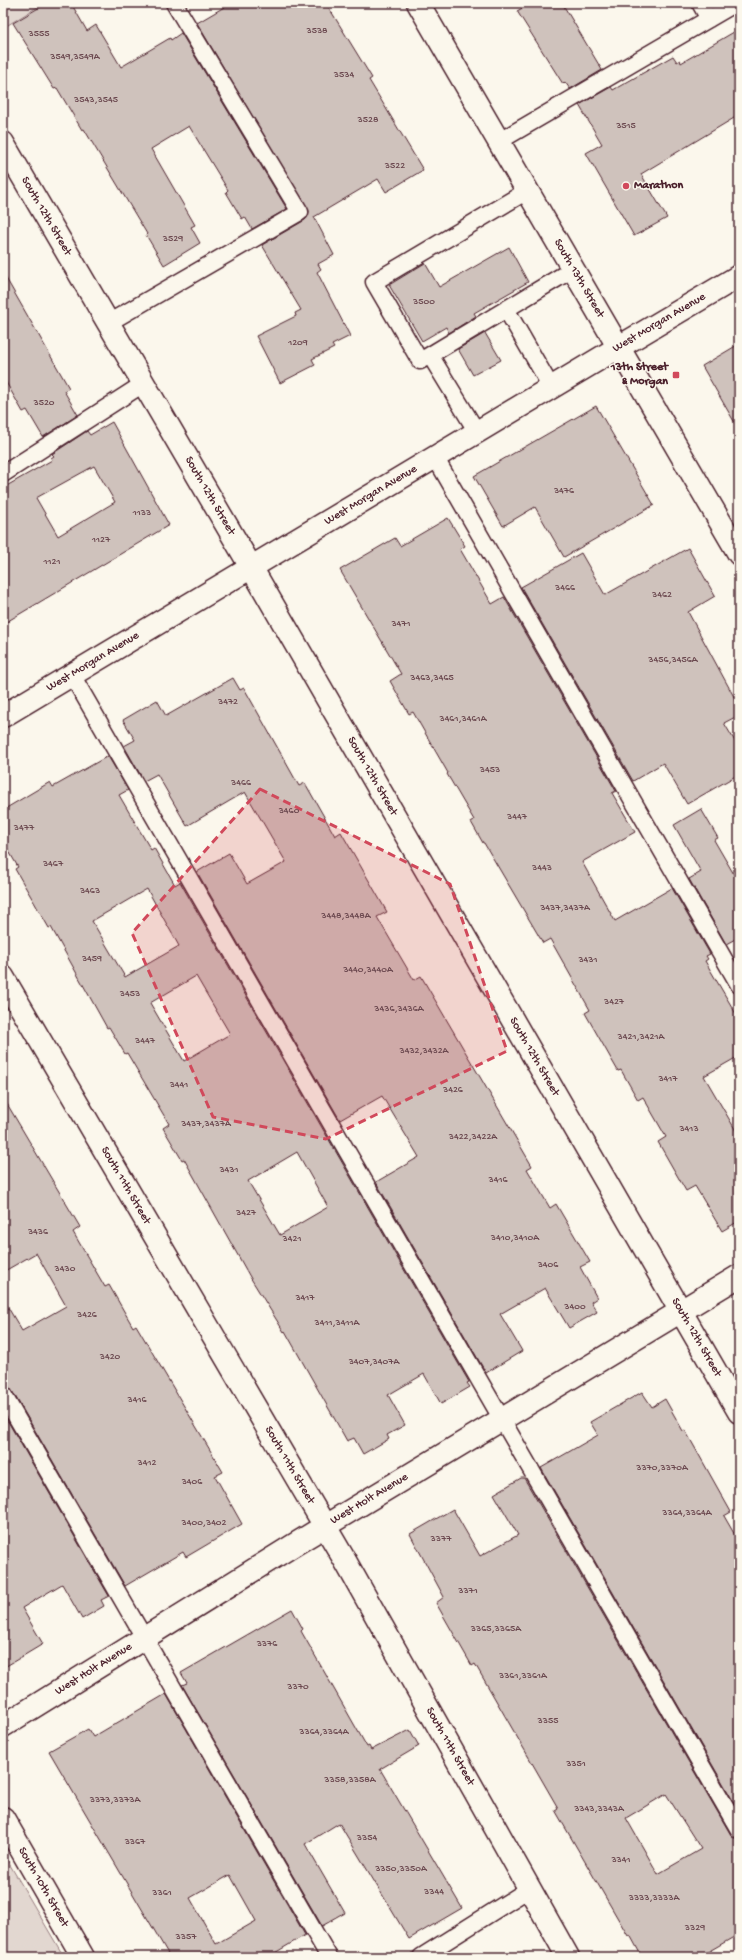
<svg xmlns="http://www.w3.org/2000/svg" width="742" height="1960" viewBox="0 0 742 1960" font-family="'Gochi Hand',sans-serif">
  <style>
    .green { fill: #e2d7d0; stroke: #967b7e }
    .building { fill: #cfc2bc; stroke: #4a1f2b; fill-rule: evenodd }
    .lines { fill: none; stroke-linecap: round; stroke-linejoin: round }
    .lane-casing { stroke: #4a1f2b; stroke-width: 19 }
    .street-casing { stroke: #4a1f2b; stroke-width: 25 }
    .secondary-casing { stroke: #4a1f2b; stroke-width: 25 }
    .lane { stroke: #fbf7ec; stroke-width: 16 }
    .street { stroke: #fbf7ec; stroke-width: 22 }
    .secondary { stroke: #fbf7ec; stroke-width: 22 }
    .marked { fill: #d1495b; fill-opacity: 0.2; stroke: #d1495b; stroke-width: 3; stroke-dasharray: 8 5; stroke-linejoin: round }
    .poi-dot { fill: #d1495b; stroke: #fbf7ec; stroke-width: 1.5 }
    .labels { text-anchor: middle; dominant-baseline: central; stroke-width: 3; stroke-linejoin: round; paint-order: stroke }
    .number-label { font-size: 10px; fill: #6b484f }
    .poi-label { font-size: 12px; font-weight: bold; fill: #4a1f2b; stroke: #fbf7ec; text-anchor: start }
    .street-label { font-size: 12px; fill: #4a1f2b; stroke: #fbf7ec }
  </style>
  <rect width="100%" height="100%" fill="#fbf7ec"/>
  <filter id="ink" filterUnits="userSpaceOnUse"><feTurbulence type="fractalNoise" baseFrequency=".025" numOctaves="2"/><feDisplacementMap in="SourceGraphic" scale="8" xChannelSelector="R" yChannelSelector="G"/><feConvolveMatrix kernelMatrix="1 2 1 2 8 2 1 2 1" color-interpolation-filters="sRGB"/></filter>
  <g filter="url(#ink)">
    <path class="green" d="M3,3H44L3,28Z
      M3,1853L64,1957H3Z"/>
    <path class="building" d="M47,3H71L87,31L96,25L121,67L170,38L171,40L181,33L287,209L252,229L245,217L242,219L226,192L228,190L189,126L151,149L195,225L191,227L200,243L164,265L146,235L147,234L84,129L82,130L57,88L54,89L13,23Z
      M231,3H326L372,78L369,80L423,170L386,192L378,179L314,217L334,255L318,264L321,269L317,272L350,336L332,345L334,348L312,359L315,365L280,383L256,336L296,316L295,313L301,310L262,245L305,220L308,216L309,211L197,23Z
      M531,3H562L602,70L570,89L565,82L563,84L517,11Z
      M739,29V115L641,174L667,218L634,236L586,153L602,144L579,105L611,87L613,90L673,56L677,62L680,60L681,63Z
      M509,247L528,282L474,313L476,316L449,333L446,327L422,341L389,285L425,263L439,287Z
      M3,273L69,388L64,391L78,415L43,437L27,410L23,412L3,377Z
      M485,333L501,360L473,375L458,349Z
      M739,344V430L702,366Z
      M596,406L654,505L564,557L535,507L503,526L474,476Z
      M112,422L169,525L3,624V488L52,460L51,458L54,456L52,454L87,431L90,435ZM94,466L115,502L58,536L36,498Z
      M448,518L465,546L460,549L492,604L504,597L616,791L612,793L635,832L582,862L615,921L672,888L710,954L706,956L708,959L705,961L739,1019V1056L704,1076L739,1136V1221L722,1231L695,1186L686,1191L658,1142L666,1137L643,1097L638,1100L621,1070L618,1071L585,1013L590,1010L550,939L543,943L484,843H483L471,822L474,820L447,774L448,773L413,712L409,714L390,681L401,674L340,570L395,538L400,546Z
      M688,548L715,596L688,612L739,706V715L724,723L739,748V774L687,804L663,763L633,781L521,587L581,553L605,595Z
      M233,678L240,690L244,688L299,786L305,783L335,836L341,832L387,912L377,917L414,980L421,976L532,1166L527,1169L550,1208L556,1204L590,1262L580,1267L597,1298L591,1302L597,1312L569,1328L545,1288L500,1314L522,1351L486,1373L376,1182L419,1157L382,1096L340,1120L197,872L229,853L247,884L286,862L245,792L187,826L157,774L144,781L124,746L135,740L123,720L157,700L166,716Z
      M108,756L128,790L119,795L151,850L154,848L175,885L180,882L469,1382L467,1383L470,1387L441,1404L424,1374L388,1395L405,1425L387,1435L389,1439L363,1454L354,1438L347,1441L285,1331L284,1332L250,1277L184,1159L182,1160L163,1128L169,1124L127,1053L125,1054L109,1027L107,1028L51,927L49,928L15,869L18,867L3,841V810L50,782L53,787ZM147,889L179,946L125,977L92,921ZM196,976L230,1034L184,1061L150,1003ZM297,1152L328,1207L280,1235L248,1181Z
      M701,809L718,838L714,840L739,883V937L726,944L689,879L701,872L674,825Z
      M3,1097L80,1227L73,1232L105,1287L109,1285L133,1327L136,1325L223,1472L215,1476L242,1524L186,1557L183,1552L125,1586L11,1389L3,1385V1299L22,1331L66,1306L36,1253L3,1272Z
      M642,1392L652,1407L665,1399L683,1431L685,1430L731,1512L724,1516L739,1542V1811L541,1468L598,1435L590,1422Z
      M3,1413L109,1596L101,1600L104,1606L82,1619L62,1584L22,1608L43,1644L3,1668Z
      M521,1478H524L731,1835L739,1839V1934L699,1957H642L630,1935L628,1936L555,1810L558,1808L475,1664L472,1666L436,1603L444,1597L410,1534L453,1509L480,1556L518,1535L494,1494ZM666,1794L701,1849L658,1874L626,1818Z
      M292,1609L303,1629L301,1631L367,1747L369,1746L371,1750L410,1730L419,1746L380,1769L462,1908L409,1939L339,1823L305,1844L345,1913L322,1926L182,1685L187,1683L181,1673Z
      M166,1694L305,1935L268,1957H170L49,1751L88,1729L93,1737ZM230,1875L256,1921L216,1944L190,1898Z"/>
    <g class="lines">
      <defs>
        <path id="lane" d="M700,3L709,19
          M498,142L736,3
          M527,191L374,282L420,361L573,269
          M506,309L551,387
          M108,323L300,212L174,3
          M430,355L477,432
          M435,457L739,985
          M3,474L143,384
          M72,675L739,1830
          M3,1394L329,1957
          M421,1957L529,1889"/>
        <g id="street">
          <path id="s1" d="M3,143L251,567L739,1412"/>
          <path id="s2" d="M3,977L343,1557L568,1957"/>
          <path id="s3" d="M3,1726L297,1543L739,1276"/>
          <path id="s4" d="M3,1818L83,1957"/>
        </g>
        <g id="secondary">
          <path id="s5" d="M418,3L739,554"/>
          <path id="s6" d="M3,716L619,347L739,276"/>
        </g>
      </defs>
      <use href="#lane" class="lane-casing"/>
      <use href="#street" class="street-casing"/>
      <use href="#secondary" class="secondary-casing"/>
      <use href="#lane" class="lane"/>
      <use href="#street" class="street"/>
      <use href="#secondary" class="secondary"/>
    </g>
  </g>
  <path class="marked" d="M260,789L450,884L507,1051L326,1139L213,1117L132,933Z"/>
  <g class="poi-dot">
    <circle cx="626" cy="186" r="4"/>
    <rect x="672" y="371" width="8" height="8" rx="2"/>
  </g>
  <g class="labels">
    <g class="number-label">
      <text x="317" y="31">3538</text>
      <text x="39" y="34">3555</text>
      <text x="75" y="57">3549,3549A</text>
      <text x="344" y="75">3534</text>
      <text x="96" y="100">3543,3545</text>
      <text x="368" y="120">3528</text>
      <text x="626" y="126">3515</text>
      <text x="395" y="166">3522</text>
      <text x="173" y="239">3529</text>
      <text x="424" y="302">3500</text>
      <text x="298" y="343">1209</text>
      <text x="44" y="403">3520</text>
      <text x="564" y="491">3476</text>
      <text x="142" y="513">1133</text>
      <text x="101" y="540">1127</text>
      <text x="52" y="562">1121</text>
      <text x="565" y="588">3466</text>
      <text x="662" y="595">3462</text>
      <text x="401" y="624">3471</text>
      <text x="673" y="660">3456,3456A</text>
      <text x="432" y="678">3463,3465</text>
      <text x="228" y="702">3472</text>
      <text x="463" y="719">3461,3461A</text>
      <text x="490" y="770">3453</text>
      <text x="241" y="783">3466</text>
      <text x="289" y="811">3460</text>
      <text x="517" y="817">3447</text>
      <text x="24" y="828">3477</text>
      <text x="53" y="864">3467</text>
      <text x="542" y="868">3443</text>
      <text x="90" y="891">3463</text>
      <text x="565" y="908">3437,3437A</text>
      <text x="346" y="916">3448,3448A</text>
      <text x="92" y="959">3459</text>
      <text x="588" y="960">3431</text>
      <text x="368" y="970">3440,3440A</text>
      <text x="130" y="994">3453</text>
      <text x="614" y="1002">3427</text>
      <text x="399" y="1009">3436,3436A</text>
      <text x="641" y="1037">3421,3421A</text>
      <text x="145" y="1041">3447</text>
      <text x="424" y="1051">3432,3432A</text>
      <text x="668" y="1079">3417</text>
      <text x="179" y="1085">3441</text>
      <text x="453" y="1090">3426</text>
      <text x="206" y="1124">3437,3437A</text>
      <text x="689" y="1129">3413</text>
      <text x="473" y="1137">3422,3422A</text>
      <text x="229" y="1170">3431</text>
      <text x="498" y="1180">3416</text>
      <text x="246" y="1213">3427</text>
      <text x="38" y="1232">3436</text>
      <text x="515" y="1238">3410,3410A</text>
      <text x="292" y="1239">3421</text>
      <text x="548" y="1265">3406</text>
      <text x="65" y="1269">3430</text>
      <text x="305" y="1298">3417</text>
      <text x="575" y="1307">3400</text>
      <text x="87" y="1315">3426</text>
      <text x="337" y="1323">3411,3411A</text>
      <text x="110" y="1357">3420</text>
      <text x="374" y="1362">3407,3407A</text>
      <text x="137" y="1400">3416</text>
      <text x="147" y="1463">3412</text>
      <text x="662" y="1468">3370,3370A</text>
      <text x="192" y="1482">3406</text>
      <text x="687" y="1513">3364,3364A</text>
      <text x="204" y="1523">3400,3402</text>
      <text x="441" y="1539">3377</text>
      <text x="468" y="1591">3371</text>
      <text x="496" y="1629">3365,3365A</text>
      <text x="267" y="1644">3376</text>
      <text x="523" y="1676">3361,3361A</text>
      <text x="298" y="1687">3370</text>
      <text x="548" y="1721">3355</text>
      <text x="324" y="1732">3364,3364A</text>
      <text x="576" y="1764">3351</text>
      <text x="350" y="1780">3358,3358A</text>
      <text x="115" y="1800">3373,3373A</text>
      <text x="599" y="1809">3343,3343A</text>
      <text x="367" y="1838">3354</text>
      <text x="135" y="1842">3367</text>
      <text x="621" y="1860">3341</text>
      <text x="401" y="1869">3350,3350A</text>
      <text x="434" y="1892">3344</text>
      <text x="162" y="1893">3361</text>
      <text x="654" y="1898">3333,3333A</text>
      <text x="695" y="1928">3329</text>
      <text x="186" y="1937">3357</text>
    </g>
    <g class="poi-label">
      <text x="634" y="186">Marathon</text>
      <text x="668" y="368" text-anchor="end">13th Street<tspan x="668" dy="14">&amp; Morgan</tspan></text>
    </g>
    <g class="street-label">
      <text stroke="none"><textPath href="#s1" startOffset="85">South 12th Street</textPath></text>
      <text stroke="none"><textPath href="#s5" startOffset="319">South 13th Street</textPath></text>
      <text stroke="none"><textPath href="#s6" startOffset="765">West Morgan Avenue</textPath></text>
      <text stroke="none"><textPath href="#s1" startOffset="409">South 12th Street</textPath></text>
      <text stroke="none"><textPath href="#s6" startOffset="429">West Morgan Avenue</textPath></text>
      <text stroke="none"><textPath href="#s6" startOffset="105">West Morgan Avenue</textPath></text>
      <text stroke="none"><textPath href="#s1" startOffset="733">South 12th Street</textPath></text>
      <text stroke="none"><textPath href="#s1" startOffset="1057">South 12th Street</textPath></text>
      <text stroke="none"><textPath href="#s2" startOffset="242">South 11th Street</textPath></text>
      <text stroke="none"><textPath href="#s1" startOffset="1381">South 12th Street</textPath></text>
      <text stroke="none"><textPath href="#s2" startOffset="566">South 11th Street</textPath></text>
      <text stroke="none"><textPath href="#s3" startOffset="431">West Holt Avenue</textPath></text>
      <text stroke="none"><textPath href="#s3" startOffset="107">West Holt Avenue</textPath></text>
      <text stroke="none"><textPath href="#s2" startOffset="890">South 11th Street</textPath></text>
      <text stroke="none"><textPath href="#s4" startOffset="80">South 10th Street</textPath></text>
    </g>
  </g>
  <rect width="742" height="1960" fill="none" stroke="#fbf7ec" stroke-width="16"/>
  <rect x="8" y="8" width="726" height="1944" fill="none" stroke="#4a1f2b" stroke-width="1.5" filter="url(#ink)"/>
</svg>
